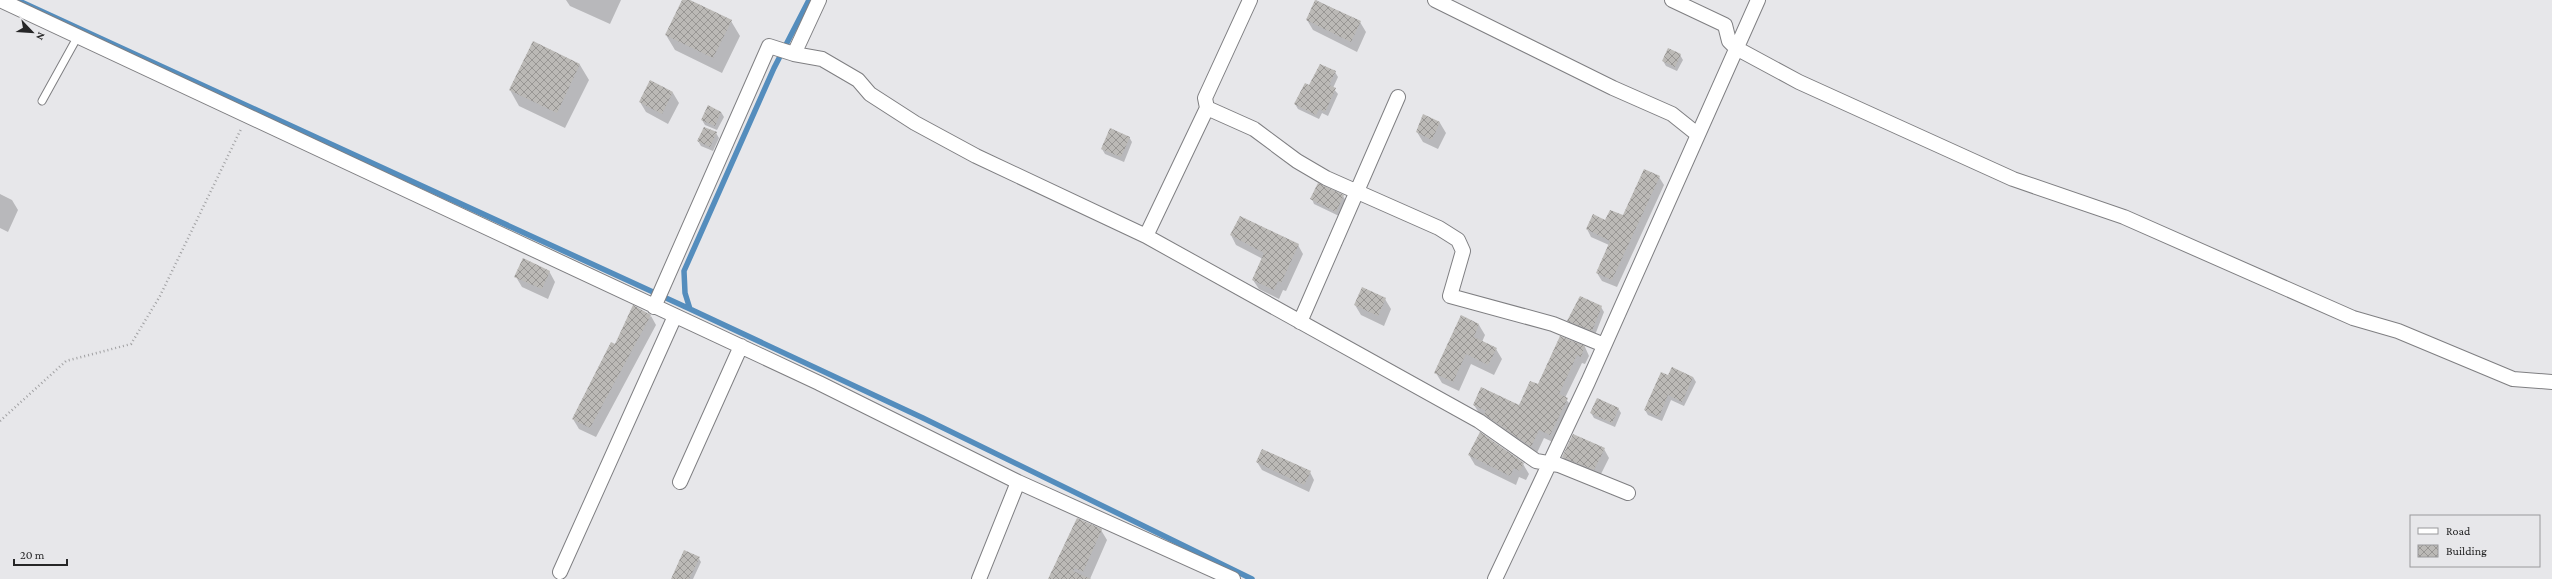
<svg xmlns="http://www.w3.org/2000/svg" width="2552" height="579" viewBox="0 0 2552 579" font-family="'Crimson Pro',serif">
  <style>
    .shadow { fill: #0003 }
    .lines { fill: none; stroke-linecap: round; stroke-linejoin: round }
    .stream { stroke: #548dbd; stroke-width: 5.5 }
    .building { fill: url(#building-cross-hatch) }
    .service-casing { stroke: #7f7f82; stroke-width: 9 }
    .minor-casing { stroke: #7f7f82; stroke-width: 16 }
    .path { stroke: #a1a1a3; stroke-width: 2.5; stroke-dasharray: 1 3; stroke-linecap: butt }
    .service { stroke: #fff; stroke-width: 7 }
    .minor { stroke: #fff; stroke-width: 14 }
  </style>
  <defs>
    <pattern id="building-cross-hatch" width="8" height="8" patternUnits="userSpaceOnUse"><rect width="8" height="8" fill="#bbb9b6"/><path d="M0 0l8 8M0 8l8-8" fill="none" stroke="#989694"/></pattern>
  </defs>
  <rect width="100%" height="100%" fill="#e7e7ea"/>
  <path class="shadow" d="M566,0H621L610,24L570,6Z
    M683,0H688L731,21L740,36L722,73L675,50L666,35Z
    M1316,0L1360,22L1366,32L1357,52L1313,30L1307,20Z
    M533,43L580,65L589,80L565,128L519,106L510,90Z
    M1680,55L1683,60L1677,71L1666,66L1663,61Z
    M1335,72L1338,77L1333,88L1338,94L1328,116L1322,113L1319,119L1298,109L1295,104L1309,87Z
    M651,81L673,93L679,103L668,124L646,112L640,102Z
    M721,112L724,117L717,130L705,125L702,120Z
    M1424,116L1440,123L1446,133L1438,149L1423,142L1417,132Z
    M716,133L719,138L713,151L701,146L698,141Z
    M1129,137L1132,142L1124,162L1105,154L1102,149Z
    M1659,177L1664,185L1617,287L1602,281L1597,273L1609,245L1591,237L1587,229L1606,221L1624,217Z
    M0,194L12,200L18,210L8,232L0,228Z
    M1343,196L1346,201L1339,216L1314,204L1312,199Z
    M1231,235L1298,245L1303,254L1286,291L1283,290L1279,299L1259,289L1253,280L1263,259L1236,245Z
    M549,271L555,282L548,299L522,287L516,277Z
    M1385,299L1391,309L1384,326L1361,315L1355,305Z
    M1601,307L1604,312L1595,335L1571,326L1568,321Z
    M651,316L656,325L596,437L579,429L573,419L615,345Z
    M1461,317L1479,325L1485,335L1482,342L1496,349L1502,359L1494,375L1471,364L1459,391L1442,383L1436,373Z
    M1561,337L1585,347L1589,356L1585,364L1582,363L1565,398L1572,407L1555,443L1544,438L1536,455L1490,423L1487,417L1479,413L1474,405L1520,406L1538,385Z
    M1669,377H1693L1696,382L1684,406L1671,400L1662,421L1648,415L1645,410Z
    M1618,408L1621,413L1615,427L1594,418L1591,413Z
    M1604,449L1609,458L1599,478L1568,466L1563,457Z
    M1469,455L1523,464L1529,474L1526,480L1519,477L1516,485L1475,465Z
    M1257,462L1310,472L1314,480L1309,492L1262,470Z
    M1101,530L1107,540L1090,579H1049Z
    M698,557L701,562L693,579H673Z"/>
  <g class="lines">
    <path class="stream" d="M17,0L690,309L923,418L1252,579
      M690,309L685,293L684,271L774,68L809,0"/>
  </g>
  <path class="building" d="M682,0H690L732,20L713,58L665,35Z
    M1315,0L1361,21L1351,42L1306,20Z
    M533,41L580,64L557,113L509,90Z
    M1668,48L1681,54L1675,67L1662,61Z
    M1320,64L1336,71L1329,85L1336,88L1325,112L1319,109L1316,115L1294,104L1305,83L1309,85Z
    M650,80L673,92L662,114L639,102Z
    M708,105L721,112L715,126L701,120Z
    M1423,114L1440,122L1432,140L1416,132Z
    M704,127L717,132L710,147L697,141Z
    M1110,128L1130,137L1121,157L1101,149Z
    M1644,169L1660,176L1612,280L1596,273L1610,241L1586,229L1593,214L1605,220L1610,210L1623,215Z
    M1318,183L1344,195L1336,212L1310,199Z
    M1240,216L1299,244L1281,283L1278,281L1274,290L1252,280L1264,253L1230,235Z
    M523,258L550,271L542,289L514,277Z
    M1362,287L1386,298L1378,316L1354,305Z
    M1580,296L1602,306L1592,331L1567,321Z
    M633,305L651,315L590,428L572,419L611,342L615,344Z
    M1461,315L1479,324L1474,337L1497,348L1488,365L1466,354L1453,382L1434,373Z
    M1560,336L1585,346L1581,357L1577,355L1559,394L1568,398L1550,435L1539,430L1531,447L1484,414L1486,411L1473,405L1481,387L1519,405L1530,381L1538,384Z
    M1672,367L1693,377L1682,402L1668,395L1659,417L1644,410L1661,372L1668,375Z
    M1597,398L1619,408L1612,423L1590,413Z
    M1480,432L1524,463L1520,471L1514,468L1510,476L1468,455Z
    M1573,434L1605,448L1594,470L1562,457Z
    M1262,449L1311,471L1304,485L1256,462Z
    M1077,518L1102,529L1083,572L1075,568L1073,571L1091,579H1048Z
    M684,550L700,557L689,579H671Z"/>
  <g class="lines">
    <defs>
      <path id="service" d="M42,101L78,36"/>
      <path id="minor" d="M0,0L819,383L1018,482L1233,579
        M1435,0L1613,88L1672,114L1697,134
        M1672,0L1725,25L1729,41L1736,48L1799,82L2013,179L2124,217L2353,318L2398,331L2513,379L2552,382
        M794,54L822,59L858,80L870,94L915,123L976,156L1146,236L1479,421L1536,461L1559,465L1628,493
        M1207,108L1205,98L1250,0
        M1146,236L1207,108L1254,129L1297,161L1326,178L1439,228L1458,240L1463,251L1450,296L1553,324L1604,345
        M654,307L769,46L794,54L819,0
        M1300,322L1398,97
        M680,482L741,346
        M560,572L675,316
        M979,579L1018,482
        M1495,579L1588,382L1758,0"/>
    </defs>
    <use href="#service" class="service-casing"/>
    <use href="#minor" class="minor-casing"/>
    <path class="path" d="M0,421L66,361L131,344L160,296L241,129"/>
    <use href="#service" class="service"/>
    <use href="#minor" class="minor"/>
  </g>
  <rect x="2410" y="515" width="130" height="52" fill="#e7e7ea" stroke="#9a9a9c"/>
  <rect x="2418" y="528" width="20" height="6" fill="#ffffff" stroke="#9a9a9c"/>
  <text x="2446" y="535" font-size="12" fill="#262627">Road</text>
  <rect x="2418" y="545" width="20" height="12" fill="url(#building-cross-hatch)" stroke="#9a9a9c"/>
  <text x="2446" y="555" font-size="12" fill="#262627">Building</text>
  <g transform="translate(32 32) rotate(115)" stroke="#e7e7ea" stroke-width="3" paint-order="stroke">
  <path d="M0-3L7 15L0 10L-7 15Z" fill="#262627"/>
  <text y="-6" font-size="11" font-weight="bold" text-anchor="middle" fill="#262627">N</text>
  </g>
  <path d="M14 559v6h53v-6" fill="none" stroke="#262627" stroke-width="2"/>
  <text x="20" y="559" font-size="12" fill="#262627" stroke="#e7e7ea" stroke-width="3" paint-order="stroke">20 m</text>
</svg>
